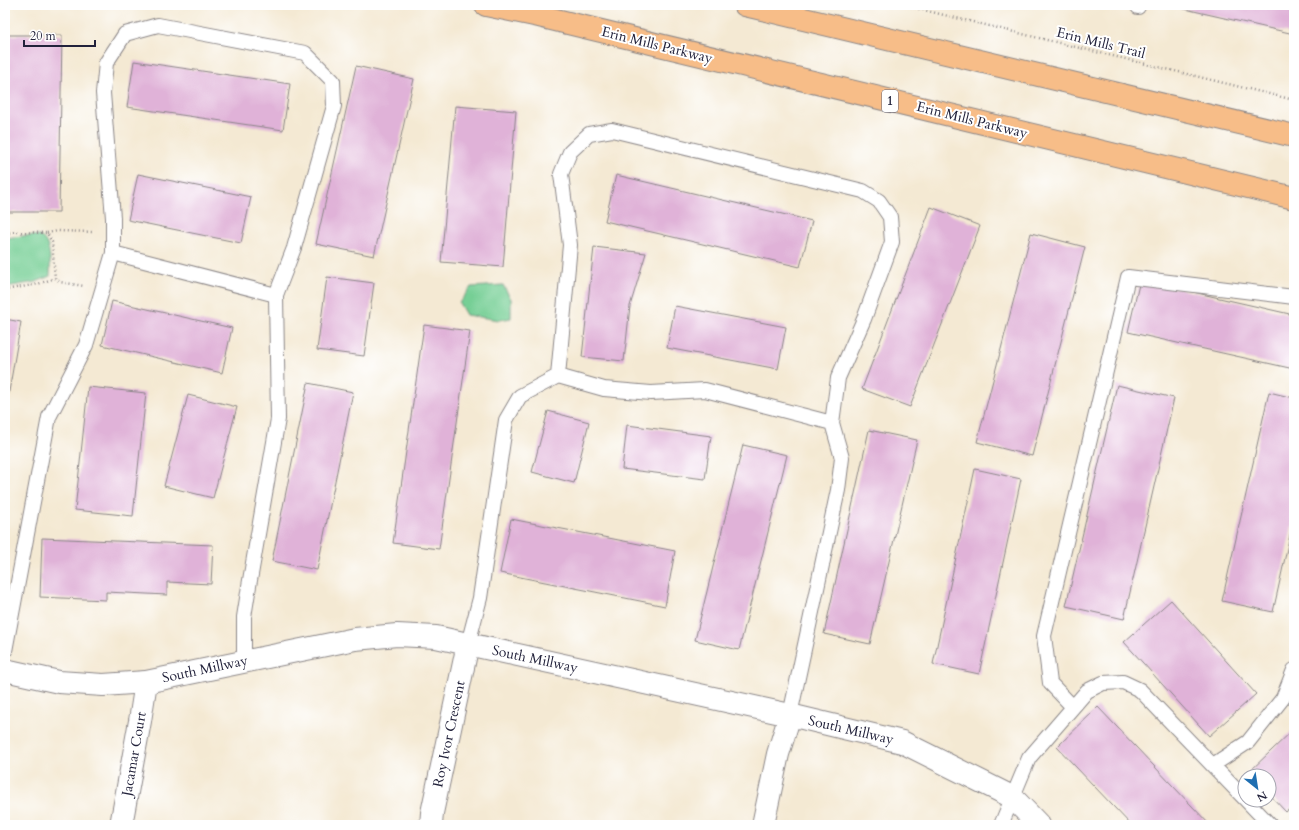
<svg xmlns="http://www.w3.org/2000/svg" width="1299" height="830" viewBox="0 0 1299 830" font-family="Cardo,serif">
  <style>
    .green { fill: #76cf95; stroke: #4c7868 }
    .building { fill: #e0b2d8 }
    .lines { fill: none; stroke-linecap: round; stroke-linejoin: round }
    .service-casing { stroke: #8b8687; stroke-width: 16 }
    .minor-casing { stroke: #8b8687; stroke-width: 24 }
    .tertiary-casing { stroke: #8b8687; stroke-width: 24 }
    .primary-casing { stroke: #8b8687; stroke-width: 24 }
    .path { stroke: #8b8687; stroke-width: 2.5; stroke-dasharray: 1 3; stroke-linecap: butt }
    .service { stroke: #fff; stroke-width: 14 }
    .minor { stroke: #fff; stroke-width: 22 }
    .tertiary { stroke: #fff; stroke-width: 22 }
    .primary { stroke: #f7bd88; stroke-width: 22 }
    .labels { text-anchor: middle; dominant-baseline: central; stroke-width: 4; stroke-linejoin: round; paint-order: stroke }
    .shield { fill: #fff; stroke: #646476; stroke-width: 1 }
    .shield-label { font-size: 13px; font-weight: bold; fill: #22223b }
    .street-label { font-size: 14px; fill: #22223b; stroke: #fff }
  </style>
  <rect width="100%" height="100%" fill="#fff"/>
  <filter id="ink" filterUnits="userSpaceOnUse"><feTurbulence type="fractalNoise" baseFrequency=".025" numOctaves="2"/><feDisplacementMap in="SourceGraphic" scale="8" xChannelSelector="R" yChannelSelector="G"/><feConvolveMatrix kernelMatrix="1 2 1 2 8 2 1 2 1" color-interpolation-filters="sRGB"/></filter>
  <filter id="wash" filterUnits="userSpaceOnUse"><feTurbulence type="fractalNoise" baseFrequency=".012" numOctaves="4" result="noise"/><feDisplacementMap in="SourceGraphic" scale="16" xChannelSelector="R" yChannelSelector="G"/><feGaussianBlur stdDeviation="0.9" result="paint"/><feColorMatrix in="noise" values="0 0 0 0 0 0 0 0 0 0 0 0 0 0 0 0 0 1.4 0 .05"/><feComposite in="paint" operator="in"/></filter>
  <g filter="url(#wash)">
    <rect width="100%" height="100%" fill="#f4e9d3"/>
    <path class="green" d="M22,236C27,236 33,235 38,236C52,239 50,264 50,276L36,282L5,287V238Z
      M503,285L511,299V318L499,320L466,315L459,303L471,287Z"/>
    <g id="blocks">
      <path class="building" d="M1172,5H1294V34L1172,6Z
        M5,35H62L59,212H5Z
        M134,61L290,84L283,130L127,107Z
        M356,66L414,79L374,256L316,244Z
        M455,106L516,111L503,267L441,262Z
        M138,174L251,197L241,243L128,220Z
        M616,175L812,221L800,267L605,221Z
        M931,207L980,226L910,407L862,389Z
        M1031,233L1085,247L1032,456L977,442Z
        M594,247L646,253L630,306L624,361L582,357Z
        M327,277L374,283L364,356L317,350Z
        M1140,280L1294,315V369L1128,332Z
        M112,301L232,328L222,373L102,345Z
        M675,306L786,327L778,369L667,348Z
        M5,319L21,322L6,409H5Z
        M424,325L470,331L439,549L393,543Z
        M308,383L353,392L317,570L272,561Z
        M1117,385L1174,398L1124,619L1066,606Z
        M88,387L146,393L133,516L75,510Z
        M1269,392L1294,398V517L1273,612L1222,601Z
        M188,395L237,407L213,498L164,486Z
        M548,411L589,422L574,483L532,472Z
        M627,425L711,436L705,479L622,469Z
        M869,430L917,440L870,644L824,634Z
        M743,445L787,455L739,650L695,640Z
        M975,469L1021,479L979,674L933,664Z
        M511,519L675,551L665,606L500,573Z
        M42,538L213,545L211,584L167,582V595L106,592V600L40,597Z
        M1171,600L1256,694L1209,736L1124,642Z
        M1098,707L1210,825H1131L1057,747Z
        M1294,729V805L1286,812L1269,794V776H1251L1248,773Z"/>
    </g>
  </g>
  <g filter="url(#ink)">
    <use href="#blocks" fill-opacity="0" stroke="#8b8687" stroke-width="1"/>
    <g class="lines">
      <defs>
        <path id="service" d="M1138,7V5
          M113,253L276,295
          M558,376L570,245L561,174L570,152L589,134L612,130L863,191L879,201L890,217L892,242L864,319L838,378L832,423
          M468,644L480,598L506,420L520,396L558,376L604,389L651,393L705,390L832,423L842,458L838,490L790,715
          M5,651L49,417L86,345L113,253V218L103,93L106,63L125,34L158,25L305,53L333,81L334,106L294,248L276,295L278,419L249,586L244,617V661
          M1073,707L1050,683L1044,636L1128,277L1294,297
          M1213,765L1248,742L1283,698L1294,670
          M1246,800L1270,825
          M1001,825L1029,758L1087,691L1103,683L1123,682L1140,690L1245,799"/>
        <path id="minor" d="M121,825L140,721L146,682
          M431,825L432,813L468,644
          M763,825L778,754L790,715"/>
        <path id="tertiary" d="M5,670L59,682L103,685L146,682L355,639L397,635L436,637L790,715L902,742L1012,797L1039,825"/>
        <path id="primary" d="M486,5L539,16L1294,198
          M745,5L1294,136"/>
      </defs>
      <use href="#service" class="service-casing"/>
      <use href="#minor" class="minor-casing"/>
      <use href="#tertiary" class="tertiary-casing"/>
      <use href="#primary" class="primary-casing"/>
      <path class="path" d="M903,5L1294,100
        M5,233L17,232L47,233L52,242L55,278L38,284L5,290
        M47,233L58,231L93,232
        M55,278L60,282L84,286"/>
      <use href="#service" class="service"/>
      <use href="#minor" class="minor"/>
      <use href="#tertiary" class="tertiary"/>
      <use href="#primary" class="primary"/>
    </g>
  </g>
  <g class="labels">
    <rect class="shield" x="882" y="90" width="16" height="22" rx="3"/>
    <g class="shield-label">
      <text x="890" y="101">1</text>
    </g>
    <g class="street-label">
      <text transform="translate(1101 43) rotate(14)">Erin Mills Trail</text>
      <text transform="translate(657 45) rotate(14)">Erin Mills Parkway</text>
      <text transform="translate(972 120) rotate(14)">Erin Mills Parkway</text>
      <text transform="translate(535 659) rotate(12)">South Millway</text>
      <text transform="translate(205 669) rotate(-12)">South Millway</text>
      <text transform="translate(851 730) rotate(13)">South Millway</text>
      <text transform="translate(449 734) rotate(-78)">Roy Ivor Crescent</text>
      <text transform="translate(134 754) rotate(-80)">Jacamar Court</text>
    </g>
  </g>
  <rect width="1299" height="830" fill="none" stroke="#fff" stroke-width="20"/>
  <g transform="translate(1257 788) rotate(150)"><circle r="19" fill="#ffffff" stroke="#a7a7b1"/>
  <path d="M0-3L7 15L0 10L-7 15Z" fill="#1f6fb2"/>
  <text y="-6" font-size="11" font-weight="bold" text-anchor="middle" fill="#22223b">N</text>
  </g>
  <path d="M24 40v6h71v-6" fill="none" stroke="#22223b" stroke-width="2"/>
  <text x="30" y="40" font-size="12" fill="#22223b" stroke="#ffffff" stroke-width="3" paint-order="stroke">20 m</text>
</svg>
